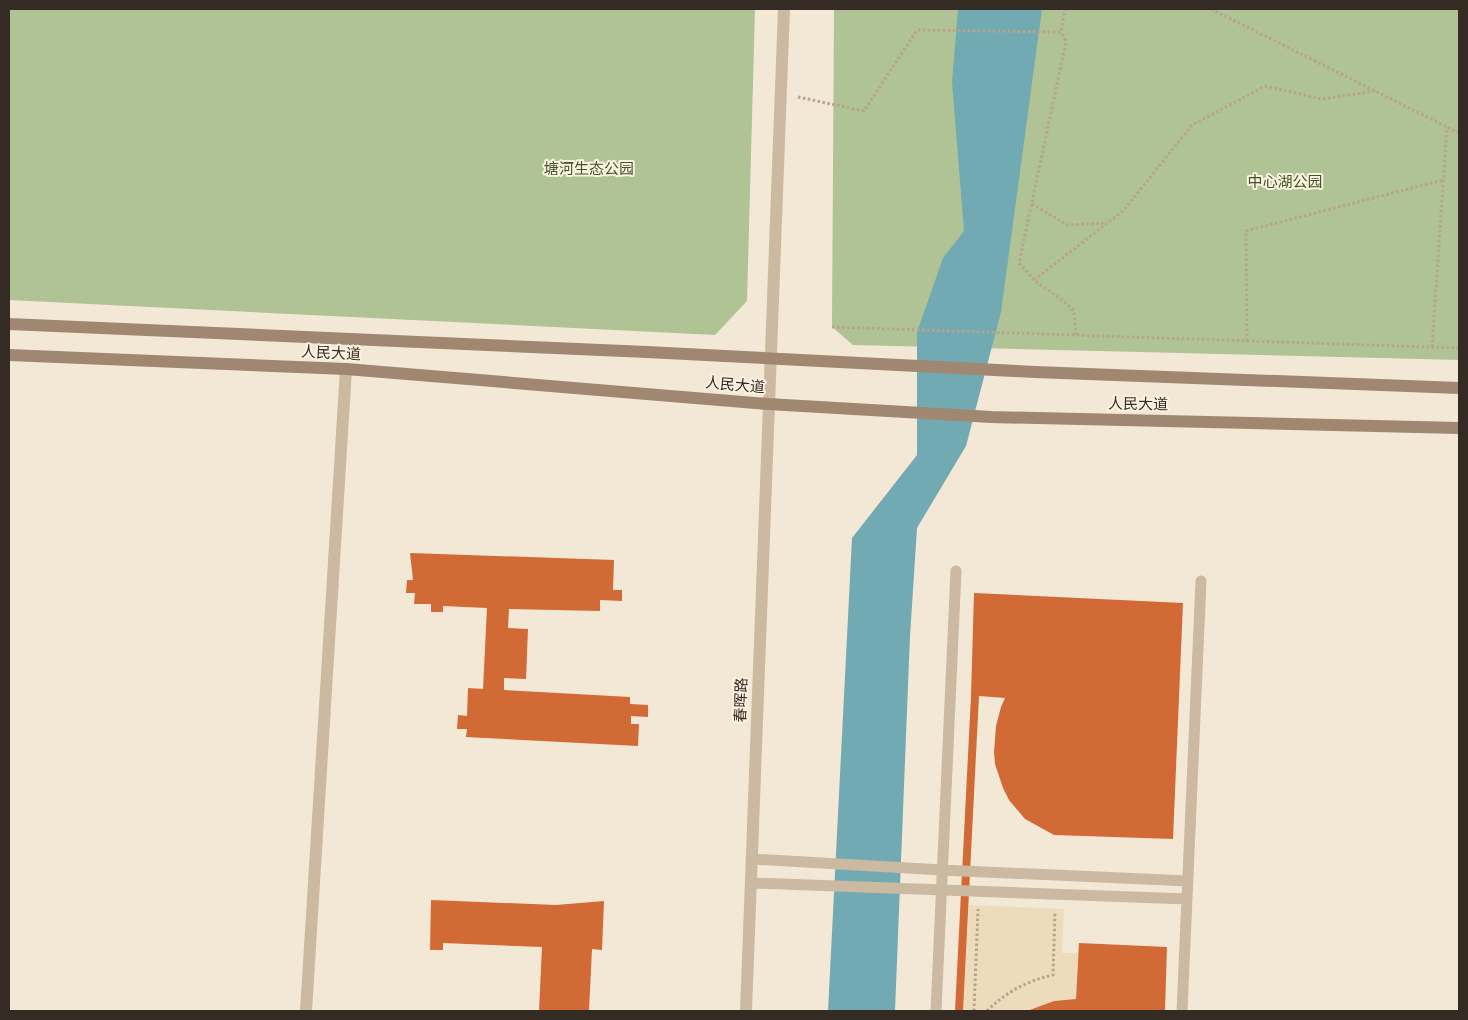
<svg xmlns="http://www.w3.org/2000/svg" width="1468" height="1020" viewBox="0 0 1468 1020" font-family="'DM Sans','Noto Sans SC',sans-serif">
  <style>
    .green { fill: #afc395 }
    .plaza { fill: #eddcbb }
    .water { fill: #72aab3 }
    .building { fill: #d26a35 }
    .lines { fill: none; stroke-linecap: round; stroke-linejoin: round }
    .path { stroke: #b8a38b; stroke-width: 3; stroke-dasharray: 2.5 2.5; stroke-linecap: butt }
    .service { stroke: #ccb9a1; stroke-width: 11 }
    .minor { stroke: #ccb9a1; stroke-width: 12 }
    .tertiary { stroke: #ccb9a1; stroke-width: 12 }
    .secondary { stroke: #a08772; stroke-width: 12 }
    .labels { text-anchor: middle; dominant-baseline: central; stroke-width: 4; stroke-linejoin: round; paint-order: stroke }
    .park-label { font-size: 15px; fill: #405626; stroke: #fbf2e2 }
    .street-label { font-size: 15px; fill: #352b25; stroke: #fbf2e2 }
  </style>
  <rect width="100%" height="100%" fill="#f3e8d6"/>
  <path class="green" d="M9,9H755L747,301L715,335L9,300Z
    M834,9H1459V360L853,345L832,327Z"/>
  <path class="plaza" d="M969,905L1064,909L1062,953H1078L1076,999L1054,1001L1028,1011H963Z"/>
  <path class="water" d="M958,9H1042L1001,312L966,446L917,528L910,636L895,1011H828L852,538L917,455V332L943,258L964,231L952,82Z"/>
  <path class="building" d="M410,553L614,560L613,590H622V601L600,600V611L509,609L508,628L528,629L526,679L504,678V690L630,697V704L648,705V717L631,716V724H639L638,746L466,737L467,729H457L458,715L467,716L468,688L483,689L487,608L443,606V612H431V604H414L415,593H406L407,580H413Z
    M974,593L1183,603L1173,839L1054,835L1025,819L1009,800L1003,788L995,764L994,752L996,726L1001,707L1005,698L979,696L963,1011H955L971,696Z
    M431,900L556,905L604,901L602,950L592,949L589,1011H539L542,947L443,943V950H430Z
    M1079,943L1167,947L1165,1011H1027L1054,1001L1076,999Z"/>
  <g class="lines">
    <path class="path" d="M1211,9L1459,133
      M798,97L864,111L917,30L1061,32L1065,9
      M1032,204L1067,225L1106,223
      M1034,280L1019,263L1066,42L1061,32
      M832,327L1459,348
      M1076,335L1074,311L1065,302L1034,280L1124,210L1192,125L1265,86L1322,99L1375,91
      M1247,341L1246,231L1443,180
      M1432,347L1447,127
      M974,1011L978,909
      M987,1011C1006,992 1027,981 1053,975L1055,912"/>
    <path class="service" d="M752,859L942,870L1188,881
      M752,883L1187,899
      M936,1011L956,571
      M1182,1011L1201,581"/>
    <path class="minor" d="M306,1011L346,369"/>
    <path class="tertiary" d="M746,1011L784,9"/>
    <path class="secondary" d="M9,324L647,352L1035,372L1459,388
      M9,355L346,369L768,404L991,417L1459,428"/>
  </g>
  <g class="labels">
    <g class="park-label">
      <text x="589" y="169">塘河生态公园</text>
      <text x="1285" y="182">中心湖公园</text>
    </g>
    <g class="street-label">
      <text transform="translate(331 353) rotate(3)">人民大道</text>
      <text transform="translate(735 385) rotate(5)">人民大道</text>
      <text transform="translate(1138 404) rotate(1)">人民大道</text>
      <text transform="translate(741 700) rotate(-88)">春晖路</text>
    </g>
  </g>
  <rect width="1468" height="1020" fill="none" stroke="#352b25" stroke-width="20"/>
</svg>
